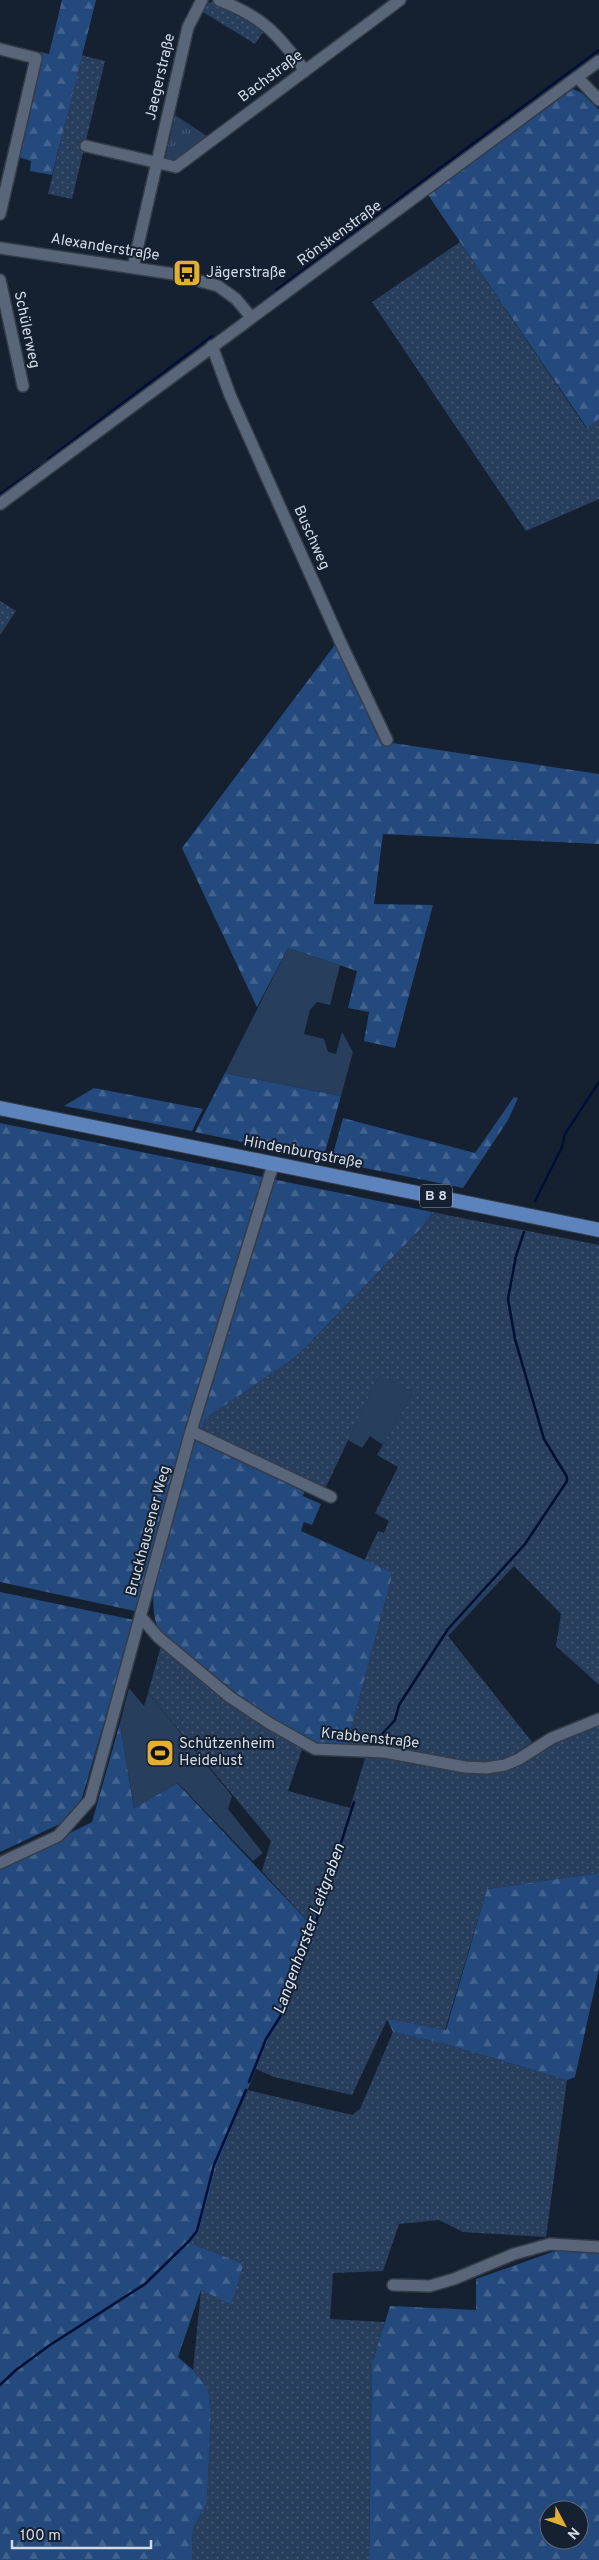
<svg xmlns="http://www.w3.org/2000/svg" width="599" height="2560" viewBox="0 0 599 2560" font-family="Overpass,sans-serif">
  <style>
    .grass { fill: url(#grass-dots) }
    .forest { fill: url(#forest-firs); fill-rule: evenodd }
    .park { fill: url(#park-tufts) }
    .garden { fill: #283e5d }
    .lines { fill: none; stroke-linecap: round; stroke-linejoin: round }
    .stream { stroke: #000f34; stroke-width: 2.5 }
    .minor-casing { stroke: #353c49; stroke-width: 14 }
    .primary-casing { stroke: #353c49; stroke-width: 16 }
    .minor { stroke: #59667a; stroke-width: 11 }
    .primary { stroke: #5c83bb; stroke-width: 14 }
    .labels { text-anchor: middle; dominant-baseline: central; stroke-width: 4; stroke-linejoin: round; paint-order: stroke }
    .shield { fill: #152131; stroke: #99a2af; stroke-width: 1 }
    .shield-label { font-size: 14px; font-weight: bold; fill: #d2dae5 }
    .street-label { font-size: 15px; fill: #d2dae5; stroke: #152131 }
    .poi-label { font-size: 15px; fill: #d2dae5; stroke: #152131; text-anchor: start }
    .water-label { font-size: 16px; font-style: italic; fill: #d7e2f3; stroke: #152131 }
  </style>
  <defs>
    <pattern id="grass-dots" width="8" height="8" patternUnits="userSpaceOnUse" patternTransform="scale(1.25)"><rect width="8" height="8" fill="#283e5d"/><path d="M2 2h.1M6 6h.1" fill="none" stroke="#465974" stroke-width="1.8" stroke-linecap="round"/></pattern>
    <pattern id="forest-firs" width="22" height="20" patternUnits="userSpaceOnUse" patternTransform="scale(1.25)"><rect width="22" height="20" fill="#23497d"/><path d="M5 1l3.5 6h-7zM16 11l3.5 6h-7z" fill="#42638f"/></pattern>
    <pattern id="park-tufts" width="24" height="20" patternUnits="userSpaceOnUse" patternTransform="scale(1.25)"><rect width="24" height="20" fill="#283e5d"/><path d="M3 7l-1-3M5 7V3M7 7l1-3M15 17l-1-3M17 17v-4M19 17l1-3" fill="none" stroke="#465974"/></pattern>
  </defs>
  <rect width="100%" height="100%" fill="#152131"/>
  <path class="grass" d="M214,2L264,31L255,44L203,12L208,3Z
    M81,55L105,61L72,199L48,194Z
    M460,242L586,428L599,419V499L526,531L372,302Z
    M0,601L16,611L0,635Z
    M432,1212L599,1245V1685L556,1646L561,1614L514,1566L448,1636L532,1742L503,1761L464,1762L347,1744L391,1580V1572L364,1561L378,1531L384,1533L389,1521L375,1513L398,1467L377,1455L413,1392L379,1375L324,1491L201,1431L205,1419L297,1356L424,1225Z
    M161,1646L228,1699L303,1747L288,1791L350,1808L365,1758L373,1754L469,1773L499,1771L558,1740L599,1726V1873L487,1889L445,2030L387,2020L352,2095L274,2077L256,2069L268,2039L282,2018L301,1961L315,1929L262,1871L271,1841L148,1693Z
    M393,2032L445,2044L567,2080L546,2237L463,2232L439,2220L399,2224L383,2271L333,2273L330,2319L385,2322L372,2364L369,2560H192L193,2528L207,2503L211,2412L208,2389L193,2370L201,2290L243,2271L241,2263L190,2243L199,2231L217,2166L248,2090L352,2115L360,2109Z"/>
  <path class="forest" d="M62,0H96L52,175L30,171L31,161L15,156L40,52L49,54Z
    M573,89L582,93L599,110V419L587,428L428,195Z
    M337,642L386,742L599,774V844L383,834L374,904L433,905L395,1048L364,1041L369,1012L348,1008L357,971L288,948L257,1007L182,848Z
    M225,1073L341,1096L323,1159L195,1132Z
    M94,1088L203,1109L192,1131L64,1106Z
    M514,1097L518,1098L508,1120L463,1188L331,1161L343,1118L475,1153Z
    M0,1123L263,1177L135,1611L0,1582Z
    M272,1179L432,1212L424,1225L297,1356L205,1419L201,1431L195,1429Z
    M202,1438L306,1487L303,1496L321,1504L312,1525L304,1522L301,1531L391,1572V1580L347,1744C341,1745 331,1748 325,1746C282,1735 239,1694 204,1668C190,1657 170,1647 160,1632C151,1617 153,1593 155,1576L189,1445Z
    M0,1592L134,1620L82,1798L62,1823L0,1852Z
    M120,1723L134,1808L177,1783L315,1929L301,1961L282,2018L268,2039L217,2166L199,2231L190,2243L241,2263L243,2267L231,2304L201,2290L178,2357L193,2370L208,2389L211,2412L207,2503L193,2528L192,2560H0V1868L92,1822Z
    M599,1873V1969L575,2077L567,2080L445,2044L393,2032L387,2019L446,2030L487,1889Z
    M558,2250L599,2251V2560H369L372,2364L390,2306L476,2310V2279ZM549,2510H579V2540H549Z"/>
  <path class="park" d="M175,115L207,136L174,161L165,159Z"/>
  <path class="garden" d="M288,948L340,965L330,1005L317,1002L310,1010L304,1034L324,1039L328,1052L336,1054L342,1032L353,1052L341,1096L225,1073Z
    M379,1374L413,1392L383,1445L370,1436L362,1448L348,1440Z
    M129,1688L144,1706L148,1693L232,1796L228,1809L263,1853L253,1861L178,1783L134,1808L120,1723Z"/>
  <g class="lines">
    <path class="stream" d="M276,290L599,50
      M48,459L212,336
      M0,494L40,466
      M535,1201L562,1147L565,1134L599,1082
      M371,1746L395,1720L399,1705L448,1629L525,1544L567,1481V1477L544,1439L515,1339L508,1299L516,1256L524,1232
      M249,2082L266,2039L280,2017L299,1960L315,1925L354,1802
      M0,2385L16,2370L50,2345L145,2284L189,2241L197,2231L214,2165L246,2090"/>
    <defs>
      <path id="minor" d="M219,0C263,17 278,34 305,71
        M0,49L36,58L0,214
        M577,77L599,100
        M86,146L176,167L400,0
        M0,248L174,274L218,286L236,299L251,317
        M133,267L188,27L202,0
        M0,280L23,386
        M212,346L230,395L340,641L387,740
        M0,504L599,61
        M191,1431L331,1497
        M141,1617L158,1637L230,1697L269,1723L315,1749L385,1752L465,1767L486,1768L505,1765L519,1759L552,1738L599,1719
        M0,1863L58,1836L90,1800L191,1431L273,1165
        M393,2285L430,2286L454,2279L514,2254L550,2244L599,2247"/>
      <path id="primary" d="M0,1108L599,1230"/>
    </defs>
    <use href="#minor" class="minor-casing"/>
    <use href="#primary" class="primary-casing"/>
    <use href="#minor" class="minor"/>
    <use href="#primary" class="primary"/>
  </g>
  <defs>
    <symbol id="bus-square" viewBox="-11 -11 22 22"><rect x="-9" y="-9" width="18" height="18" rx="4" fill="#e1af34" stroke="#152131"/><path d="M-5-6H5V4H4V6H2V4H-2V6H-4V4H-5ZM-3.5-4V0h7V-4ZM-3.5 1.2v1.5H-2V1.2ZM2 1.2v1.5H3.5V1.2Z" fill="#111"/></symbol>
    <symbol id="stadium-square" viewBox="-11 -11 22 22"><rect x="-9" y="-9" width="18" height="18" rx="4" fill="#e1af34" stroke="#152131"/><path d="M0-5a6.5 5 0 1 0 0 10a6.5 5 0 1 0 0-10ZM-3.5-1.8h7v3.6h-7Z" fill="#111"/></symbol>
  </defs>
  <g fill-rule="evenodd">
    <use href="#bus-square" x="171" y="257" width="32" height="32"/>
    <use href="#stadium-square" x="144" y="1737" width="32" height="32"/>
  </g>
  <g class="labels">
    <rect class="shield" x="420" y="1184.5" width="32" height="23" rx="4"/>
    <g class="shield-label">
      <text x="436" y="1196">B 8</text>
    </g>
    <g class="street-label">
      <text transform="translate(161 77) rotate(-77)">Jaegerstraße</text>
      <text transform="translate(271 77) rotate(-37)">Bachstraße</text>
      <text transform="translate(340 234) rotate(-36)">Rönskenstraße</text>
      <text transform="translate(105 248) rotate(9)">Alexanderstraße</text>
      <text transform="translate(26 330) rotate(78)">Schülerweg</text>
      <text transform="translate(311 538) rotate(66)">Buschweg</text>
      <text transform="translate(303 1153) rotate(11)">Hindenburgstraße</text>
      <text transform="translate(149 1531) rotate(-75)">Bruckhausener Weg</text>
      <text transform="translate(370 1739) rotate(6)">Krabbenstraße</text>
    </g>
    <g class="poi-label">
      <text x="206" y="273">Jägerstraße</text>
      <text x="179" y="1744">Schützenheim<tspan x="179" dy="17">Heidelust</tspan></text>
    </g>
    <g class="water-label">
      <text transform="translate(310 1929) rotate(-70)">Langenhorster Leitgraben</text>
    </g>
  </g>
  <g transform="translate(564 2525) rotate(131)"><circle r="24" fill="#152131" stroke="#616b79"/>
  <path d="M0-4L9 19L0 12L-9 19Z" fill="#e1af34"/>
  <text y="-8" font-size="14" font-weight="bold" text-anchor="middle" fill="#d2dae5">N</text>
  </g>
  <path d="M12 2540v8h139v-8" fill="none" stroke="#d2dae5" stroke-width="2.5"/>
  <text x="20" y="2540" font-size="15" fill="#d2dae5" stroke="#152131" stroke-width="4" paint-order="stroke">100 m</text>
</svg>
